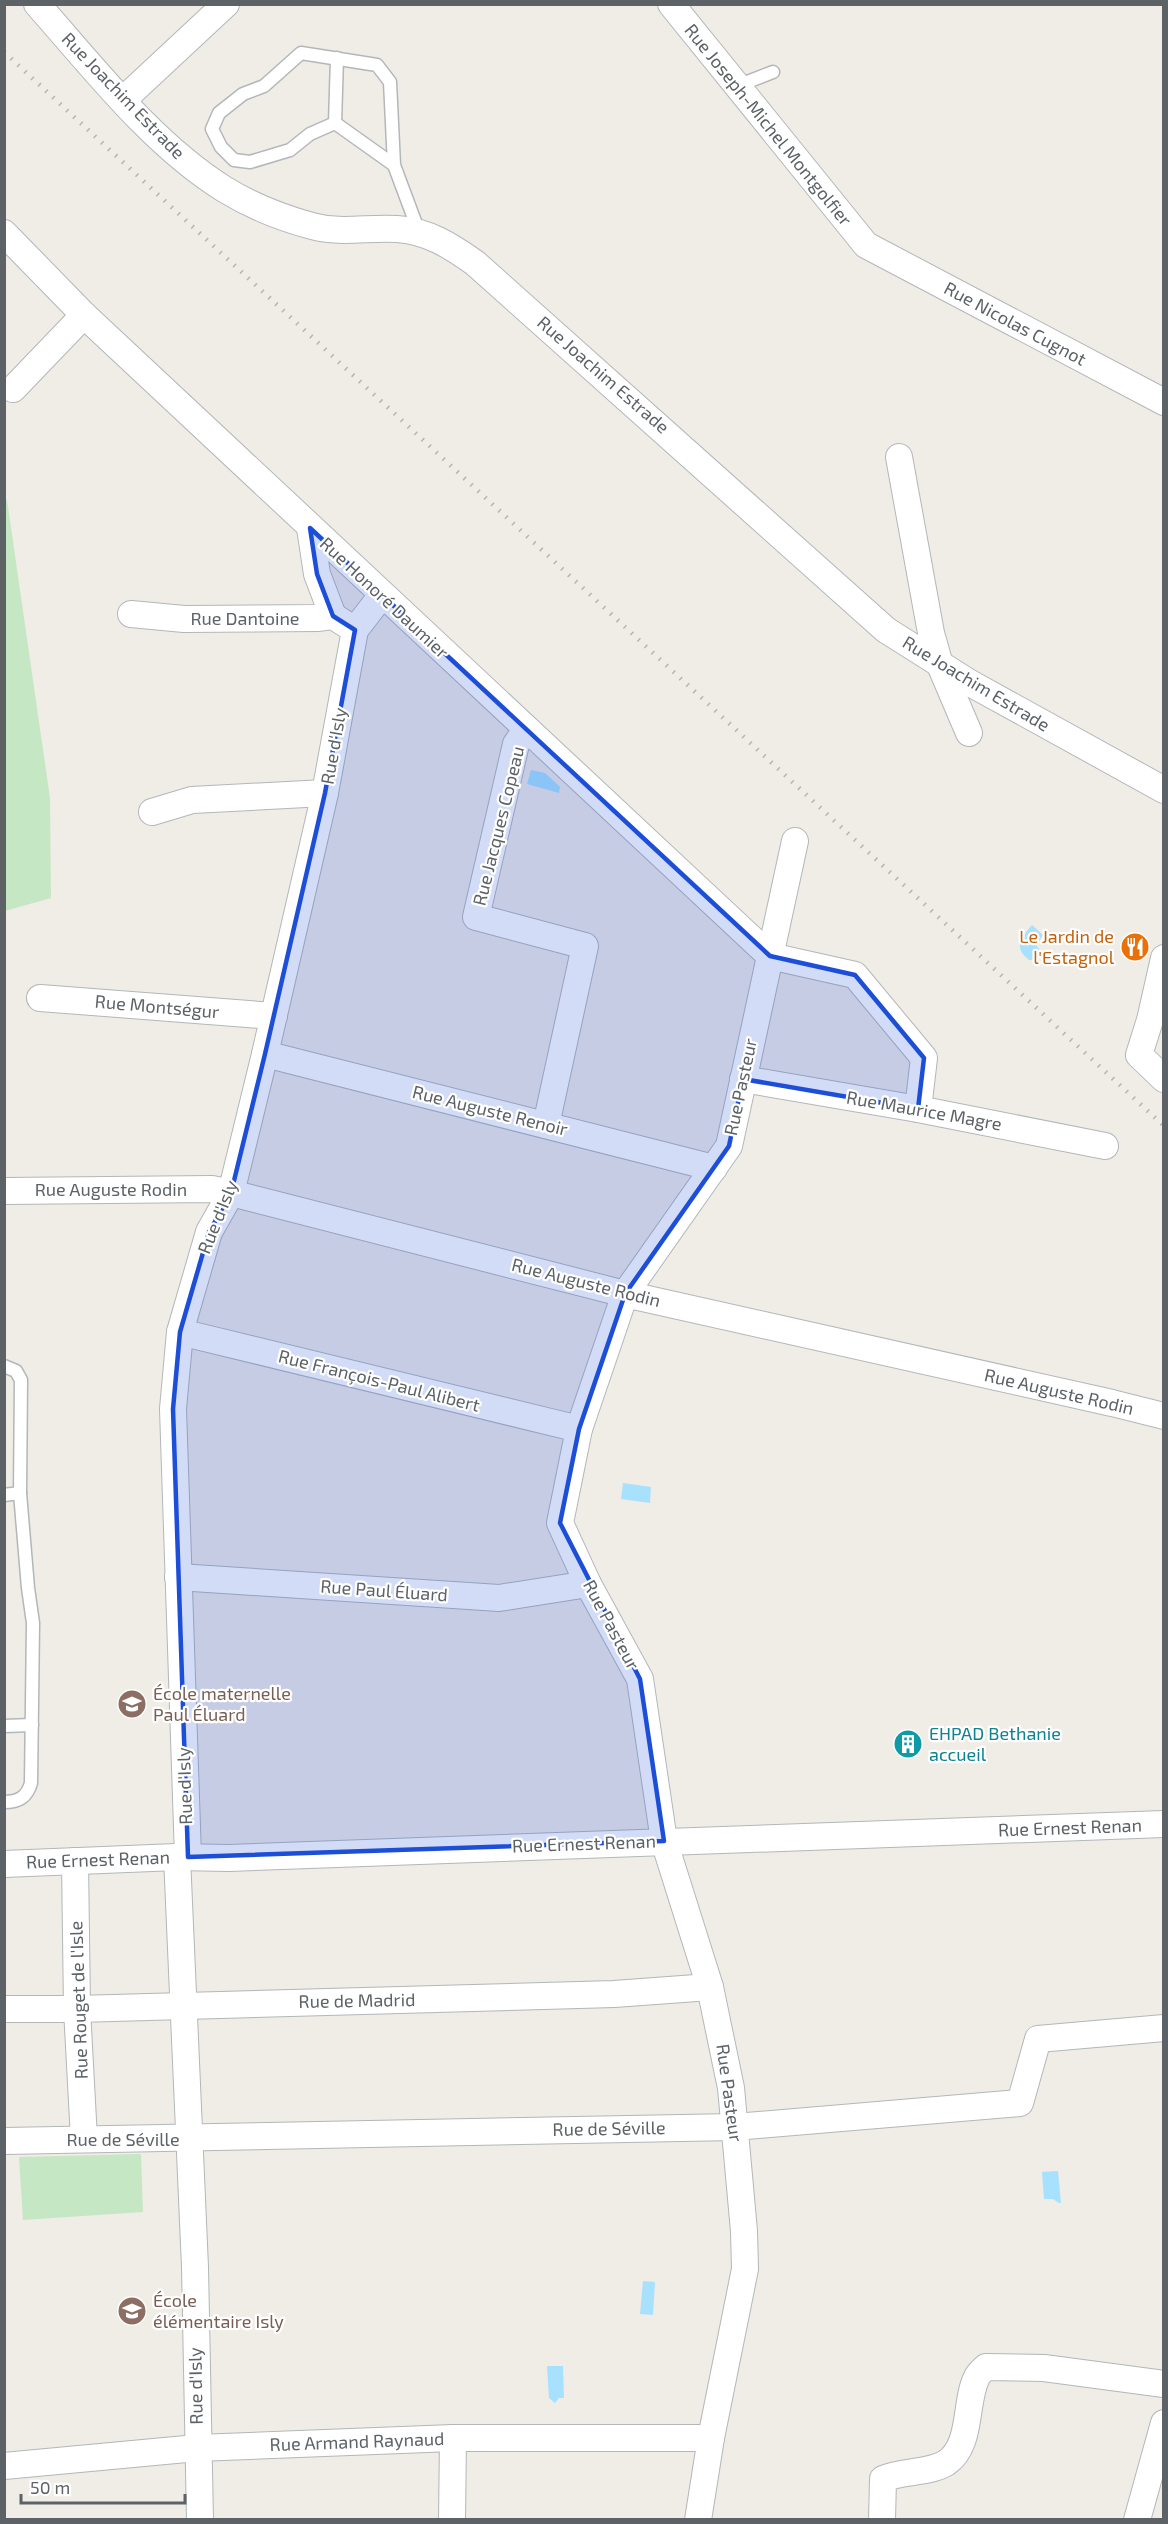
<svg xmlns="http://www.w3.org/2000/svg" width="1168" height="2524" viewBox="0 0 1168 2524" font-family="'Exo 2',sans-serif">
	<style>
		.green { fill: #c6e7c3 }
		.water { fill: #a7e1fe }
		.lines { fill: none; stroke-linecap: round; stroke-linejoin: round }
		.lane-casing { stroke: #b3b7ba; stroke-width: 15 }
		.street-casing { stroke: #b3b7ba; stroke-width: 28 }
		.lane { stroke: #fff; stroke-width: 12 }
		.street { stroke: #fff; stroke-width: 26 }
		.rail { stroke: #b4b5b6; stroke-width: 4.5; stroke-dasharray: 1.5 8; stroke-linecap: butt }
		.marked { fill: #1d4ed8; fill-opacity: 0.2; stroke: #1d4ed8; stroke-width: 4.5; stroke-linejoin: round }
		.labels { text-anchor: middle; stroke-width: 4.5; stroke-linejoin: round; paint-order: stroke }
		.street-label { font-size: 18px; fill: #5d6266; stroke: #fff }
		.food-label { font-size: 18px; fill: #c56008; stroke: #fff; text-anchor: end }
		.education-label { font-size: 18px; fill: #785e54; stroke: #fff; text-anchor: start }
		.culture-label { font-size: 18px; fill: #0d838f; stroke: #fff; text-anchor: start }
	</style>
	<rect width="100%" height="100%" fill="#f0ece6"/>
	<!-- green -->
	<g class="green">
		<path d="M5,499L7,500L50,798L51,898L5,911Z"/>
		<path d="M141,2154L143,2212L23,2220L19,2157Z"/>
	</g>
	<!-- water -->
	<g class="water">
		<path d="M531,770L545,773L560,787L559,793L527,784Z"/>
		<path d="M1032,925L1043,935L1036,945L1042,953L1036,960H1029C1013,948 1021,938 1032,925Z"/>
		<path d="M623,1483L651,1487L650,1503L621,1499Z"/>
		<path d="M1058,2171L1061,2203H1059L1053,2199H1044L1042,2172Z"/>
		<path d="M643,2281L655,2282L653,2315L640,2314Z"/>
		<path d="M547,2366H563L564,2398H559L555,2403L549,2398Z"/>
	</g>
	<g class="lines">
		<!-- lane casing -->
		<g class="lane-casing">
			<g id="lane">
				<path d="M737,86L773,72"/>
				<path d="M335,123L337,58"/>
				<path d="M394,165L335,123L310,134L290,150L250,162L234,160L221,147L212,129L219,113L243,94L264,86L301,53L377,65L390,82L394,165L419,232"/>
				<path d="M4,1366L16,1371L21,1380L20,1493L28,1588L33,1623L31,1783C27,1797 19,1802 4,1802"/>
				<path d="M4,1495L20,1493"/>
				<path d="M4,1726L32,1725"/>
			</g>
		</g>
		<!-- street casing -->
		<g class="street-casing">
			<g id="street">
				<path d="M37,4C93,67 152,144 224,189C250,205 282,218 312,226C341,234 368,227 397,229C428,231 451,246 475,263L886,630L970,683L1164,790"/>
				<path d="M671,4L866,245L1164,402"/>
				<path d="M123,100L226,4"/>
				<path d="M4,233L84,315L770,956L855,975L924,1058L918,1109"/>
				<path d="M13,389L84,315"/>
				<path d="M899,457L931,633L940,665L969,733"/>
				<path d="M310,528L317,574L333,616"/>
				<path d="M131,614L184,619L319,618L333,616L355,630"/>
				<path d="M526,730L516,744L476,917L585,946L546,1125"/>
				<path d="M152,812L192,800L325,793"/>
				<path d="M1164,958L1150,1020L1139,1055L1164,1079"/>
				<path d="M40,998L274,1016"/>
				<path d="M265,1054L714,1168"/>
				<path d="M743,1079L918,1109L1105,1146"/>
				<path d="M4,1191L212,1189L231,1193L625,1294L1112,1403L1164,1416"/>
				<path d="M180,1332L579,1429"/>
				<path d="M178,1577L499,1598L588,1584"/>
				<path d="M177,1857L195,2267L200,2520"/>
				<path d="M188,1857L173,1409L180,1332L209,1232L231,1193L265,1054L325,793L355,630L382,595"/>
				<path d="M75,1861L77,2009L84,2139"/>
				<path d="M4,1864L177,1857L229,1858L1164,1824"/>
				<path d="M4,2009H77L614,1994L710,1987"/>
				<path d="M4,2141L735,2127L1020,2103L1038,2039L1164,2028"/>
				<path d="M4,2466L197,2448L453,2438H711"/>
				<path d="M452,2520L453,2438"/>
				<path d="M698,2520L711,2438L745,2269L744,2231L731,2088L710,1987L664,1841L640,1679L588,1584L560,1523L579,1429L625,1294L729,1146L795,841"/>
				<path d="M882,2520L883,2479C903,2470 927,2474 946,2463C973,2445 964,2402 977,2377C978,2374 983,2370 986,2367L1044,2368L1164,2384"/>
				<path d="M1137,2520L1164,2423"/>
			</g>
		</g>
		<!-- lane -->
		<use href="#lane" class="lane"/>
		<!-- street -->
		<use href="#street" class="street"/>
		<!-- rail -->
		<path class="rail" d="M4,52L1164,1126"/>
	</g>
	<!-- marked area -->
	<path class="marked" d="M310,528L770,956L855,975L924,1058L918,1109L743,1079L729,1146L625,1294L579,1429L560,1523L640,1679L664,1841L188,1857L173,1409L180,1332L209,1232L231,1193L265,1054L325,793L355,630L333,616L317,574Z"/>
	<!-- icons -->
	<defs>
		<g id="restaurant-disc" transform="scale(1.5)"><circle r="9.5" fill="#e8710a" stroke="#fff"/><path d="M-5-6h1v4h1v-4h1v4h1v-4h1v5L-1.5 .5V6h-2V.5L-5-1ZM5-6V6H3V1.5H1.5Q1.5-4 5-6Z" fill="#fff"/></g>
		<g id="school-disc" transform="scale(1.5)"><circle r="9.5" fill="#8d6e63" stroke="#fff"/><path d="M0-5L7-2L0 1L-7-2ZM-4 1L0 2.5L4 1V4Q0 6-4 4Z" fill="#fff"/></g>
		<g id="building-disc" transform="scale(1.5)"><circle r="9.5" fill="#0f9aa8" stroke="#fff"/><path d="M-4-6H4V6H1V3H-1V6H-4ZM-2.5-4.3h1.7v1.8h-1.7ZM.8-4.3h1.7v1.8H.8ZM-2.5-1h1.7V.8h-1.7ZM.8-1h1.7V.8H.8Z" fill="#fff"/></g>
	</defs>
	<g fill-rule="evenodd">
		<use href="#restaurant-disc" x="1135" y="947"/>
		<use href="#school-disc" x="132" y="1704"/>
		<use href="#building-disc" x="908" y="1744"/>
		<use href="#school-disc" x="132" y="2311"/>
	</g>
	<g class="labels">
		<!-- street labels -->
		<g class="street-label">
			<text transform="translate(123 96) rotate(46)" y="6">Rue Joachim Estrade</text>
			<text transform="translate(768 125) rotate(51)" y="6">Rue Joseph-Michel Montgolfier</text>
			<text transform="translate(1015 324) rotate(28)" y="6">Rue Nicolas Cugnot</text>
			<text transform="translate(603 375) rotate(41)" y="6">Rue Joachim Estrade</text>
			<text transform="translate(384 598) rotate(43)" y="6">Rue Honoré Daumier</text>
			<text x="245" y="625">Rue Dantoine</text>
			<text transform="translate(976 684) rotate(31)" y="6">Rue Joachim Estrade</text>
			<text transform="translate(334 746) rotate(-80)" y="6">Rue d'Isly</text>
			<text transform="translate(499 826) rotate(-76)" y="6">Rue Jacques Copeau</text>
			<text transform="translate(157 1007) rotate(5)" y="6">Rue Montségur</text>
			<text transform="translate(741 1087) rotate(-78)" y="6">Rue Pasteur</text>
			<text transform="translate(490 1111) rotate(14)" y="6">Rue Auguste Renoir</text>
			<text transform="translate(924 1111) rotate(10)" y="6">Rue Maurice Magre</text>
			<text x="111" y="1196">Rue Auguste Rodin</text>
			<text transform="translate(218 1217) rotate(-68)" y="6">Rue d'Isly</text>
			<text transform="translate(586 1283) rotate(14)" y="6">Rue Auguste Rodin</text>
			<text transform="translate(379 1381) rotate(14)" y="6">Rue François-Paul Alibert</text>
			<text transform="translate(1059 1392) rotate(13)" y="6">Rue Auguste Rodin</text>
			<text transform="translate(384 1591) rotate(4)" y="6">Rue Paul Éluard</text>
			<text transform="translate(611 1625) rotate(62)" y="6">Rue Pasteur</text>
			<text transform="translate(185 1786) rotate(-92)" y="6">Rue d'Isly</text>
			<text transform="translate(1070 1828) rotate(-2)" y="6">Rue Ernest Renan</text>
			<text transform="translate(584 1844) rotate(-2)" y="6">Rue Ernest Renan</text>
			<text transform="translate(98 1860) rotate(-2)" y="6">Rue Ernest Renan</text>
			<text transform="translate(79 2000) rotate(-92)" y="6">Rue Rouget de l'Isle</text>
			<text transform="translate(357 2001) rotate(-1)" y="6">Rue de Madrid</text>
			<text transform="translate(729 2093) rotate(82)" y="6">Rue Pasteur</text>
			<text transform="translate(609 2129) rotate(-1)" y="6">Rue de Séville</text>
			<text x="123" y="2146">Rue de Séville</text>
			<text transform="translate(196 2386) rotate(-91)" y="6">Rue d'Isly</text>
			<text transform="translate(357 2442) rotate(-2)" y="6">Rue Armand Raynaud</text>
		</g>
		<!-- food labels -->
		<g class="food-label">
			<text x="1114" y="943">Le Jardin de<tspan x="1114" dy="21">l'Estagnol</tspan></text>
		</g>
		<!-- education labels -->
		<g class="education-label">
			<text x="153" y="1700">École maternelle<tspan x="153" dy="21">Paul Éluard</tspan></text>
			<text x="153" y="2307">École<tspan x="153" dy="21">élémentaire Isly</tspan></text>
		</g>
		<!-- culture labels -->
		<g class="culture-label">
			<text x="929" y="1740">EHPAD Bethanie<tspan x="929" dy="21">accueil</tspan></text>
		</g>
	</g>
	<!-- border -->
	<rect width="1168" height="2524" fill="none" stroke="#5d6266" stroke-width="12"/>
	<!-- scale -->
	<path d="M21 2494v9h164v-9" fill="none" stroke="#5d6266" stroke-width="3"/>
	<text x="30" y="2494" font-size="18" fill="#5d6266" stroke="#ffffff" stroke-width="4.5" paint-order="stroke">50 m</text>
</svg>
